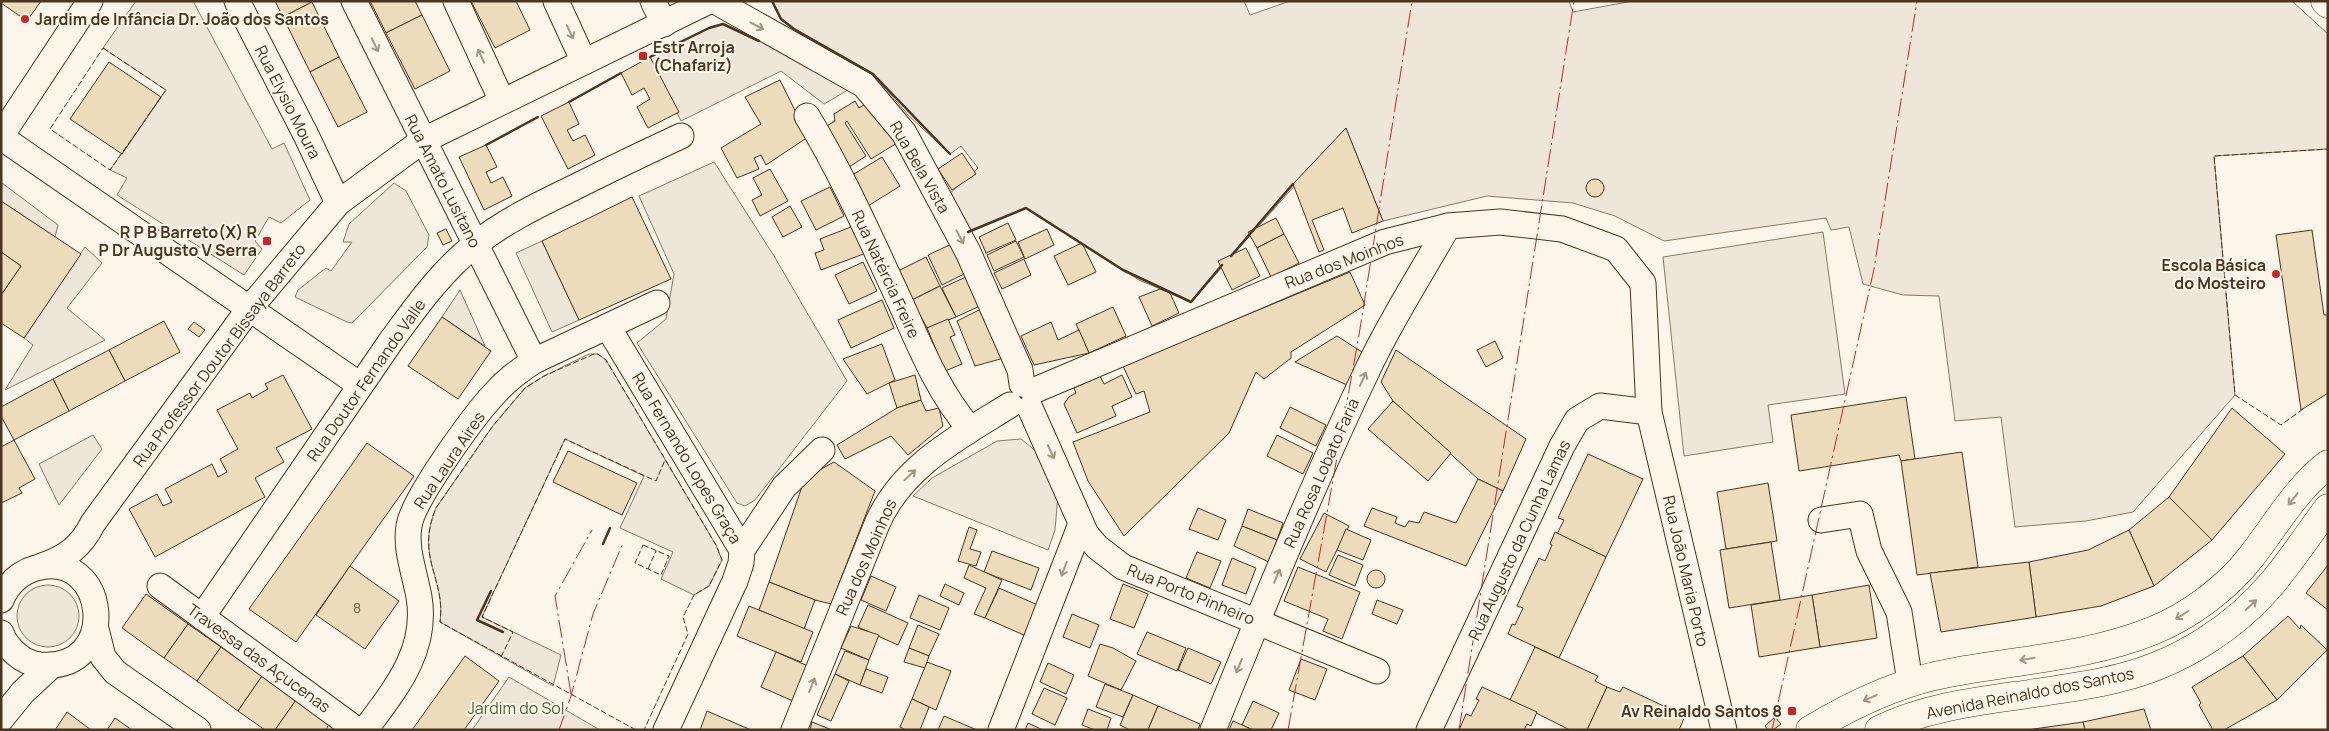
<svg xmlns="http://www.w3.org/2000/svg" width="2329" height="731" viewBox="0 0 2329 731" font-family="Manrope,sans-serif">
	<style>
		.green { fill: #ede6d9; stroke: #887966 }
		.parking { fill: #ede7d9; stroke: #887966 }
		.building { fill: #ecdcbc; stroke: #4a3520 }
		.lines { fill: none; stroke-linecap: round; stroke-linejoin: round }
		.minor-casing { stroke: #4a3520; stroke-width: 27 }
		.major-casing { stroke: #4a3520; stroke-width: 29 }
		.minor { stroke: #fbf6e9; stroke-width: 25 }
		.major { stroke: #fbf6e9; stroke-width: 28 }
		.fence { stroke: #4a3520; stroke-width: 1; stroke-dasharray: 6 2.5; stroke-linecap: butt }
		.wall { stroke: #4a3520; stroke-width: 2.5 }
		.power { stroke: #c62828; stroke-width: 1; stroke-dasharray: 18 4 2.5 4; stroke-linecap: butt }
		.oneway { stroke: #a29684 }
		.poi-dot { fill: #c62828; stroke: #fbf6e9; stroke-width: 2 }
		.labels { text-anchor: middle; stroke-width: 4; stroke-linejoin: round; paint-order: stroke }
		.number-label { font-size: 14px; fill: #725f47 }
		.poi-label { font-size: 16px; font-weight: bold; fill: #4a3520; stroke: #fbf6e9; text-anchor: end }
		.street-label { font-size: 16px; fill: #4a3520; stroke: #fbf6e9 }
		.park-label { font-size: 16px; fill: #436837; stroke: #fbf6e9 }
	</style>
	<rect width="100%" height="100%" fill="#fbf6e9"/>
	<!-- green -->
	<g class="green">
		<path d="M136,1H193L272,149L284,143L310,200L281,223L269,217L255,241L262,249L244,275L117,195L127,178L110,170L166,90L103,48Z"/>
		<path d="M772,1H1244L1250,15L1290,1H1569L1573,12L1633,1H2292L2328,34V149L2214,156L2235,395L2133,512L2086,521L2015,527L2001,417L1955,421L1939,296L1903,295L1863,284L1849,227L1831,230L1826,218L1664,241L1615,216L1573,203L1487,196L1383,221L1346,128L1191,302L1139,280L1026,208L968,232L946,197L978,168L961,146L950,154L908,115L873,74L794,29L781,19Z"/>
		<path d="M723,24L855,86L824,104L781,71L681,121L650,57L709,28Z"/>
		<path d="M714,162L774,256L847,381L755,500L745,506L737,503L637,343L666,319L674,274L639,196Z"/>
		<path d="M2,183L58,225L55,237L1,201Z"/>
		<path d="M394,183L406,191L429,235L427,247L352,323L347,322L295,297L298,290L326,268L331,271L352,242H343L349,224Z"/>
		<path d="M542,241L579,320L552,332L516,253Z"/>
		<path d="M85,247L102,263L67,308L105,340L5,390L33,345L24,338Z"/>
		<path d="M460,290L485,346L442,317Z"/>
		<path d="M589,354H598L606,360L716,545L722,560L709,586L694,595L661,579L673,552L620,528L644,476L565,439L482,617L561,655L553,686L440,622C446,578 415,558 436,508L492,427L525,388L544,376Z"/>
		<path d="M93,435L102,449L59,505L39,464Z"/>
		<path d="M1021,439L1042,456L1058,495L1055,530L1048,550L913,496L932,478L997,441Z"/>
		<circle cx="48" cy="616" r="31"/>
		<path d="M509,677L600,730H472Z"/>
	</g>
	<!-- parking -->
	<path class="parking" d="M1823,232L1845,394L1768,405L1773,442L1684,456L1663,257Z"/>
	<!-- building -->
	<g class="building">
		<path d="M1,1H41L27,21L1,3Z"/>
		<path d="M275,1H312V2L283,17Z"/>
		<path d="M370,1H415L422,15L386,33Z"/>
		<path d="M471,1H516L530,30L495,48Z"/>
		<path d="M312,2L339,57L310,72L283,17Z"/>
		<path d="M422,15L450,71L415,89L386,33Z"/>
		<path d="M339,57L367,112L338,127L310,72Z"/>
		<path d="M650,57L679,112L648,128L637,107L650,99L644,88L632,95L621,73Z"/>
		<path d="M109,62L161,97L122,154L70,119Z"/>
		<path d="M780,80L808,137L766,165L761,155L754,158L759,169L737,178L721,148L761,124L745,97Z"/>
		<path d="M855,101L859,108L870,101L897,143L871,159L847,121L845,123L866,156L849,167L825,127L835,121L834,114Z"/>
		<path d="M569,102L579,124L567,130L573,141L585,135L595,155L568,169L541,116Z"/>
		<path d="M1346,128L1383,221L1352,233L1343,208L1312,220L1324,250L1319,252L1293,184Z"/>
		<path d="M486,145L497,167L486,172L491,183L503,177L512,196L484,210L459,157Z"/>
		<path d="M962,153L976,174L952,190L938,169Z"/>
		<path d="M882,157L900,186L868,206L849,177Z"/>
		<path d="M770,169L788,201L760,216L752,200L762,195L753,178Z"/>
		<circle cx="1595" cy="188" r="9"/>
		<path d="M830,187L844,216L816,230L801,201Z"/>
		<path d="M632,197L671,279L579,320L542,241Z"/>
		<path d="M1,201L81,254L24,338L1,323V295L21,266L1,252Z"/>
		<path d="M790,206L802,227L783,237L772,217Z"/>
		<path d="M1276,218L1284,234L1257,248L1248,232Z"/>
		<path d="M1008,223L1016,240L986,253L979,237Z"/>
		<path d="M856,225L866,253L821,270L815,253L824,250L820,239Z"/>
		<path d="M446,229L452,241L443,245L437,233Z"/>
		<path d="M1047,229L1054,245L1025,259L1018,242Z"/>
		<path d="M2312,230L2324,315H2328V393L2301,410L2276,235Z"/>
		<path d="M1284,234L1299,263L1271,277L1257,248Z"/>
		<path d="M1016,241L1024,257L994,271L987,255Z"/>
		<path d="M956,242L970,271L942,285L928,255Z"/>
		<path d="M1082,243L1096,272L1068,285L1054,256Z"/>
		<path d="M1246,248L1260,276L1232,290L1218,261Z"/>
		<path d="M1,252L21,266L1,295Z"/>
		<path d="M926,257L940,286L912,300L898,271Z"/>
		<path d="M1024,259L1031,275L1002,289L994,273Z"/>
		<path d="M863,262L877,291L849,304L835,275Z"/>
		<path d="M1350,272L1365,305L1291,352V358L1264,379L1256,372L1229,433L1124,536L1088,481L1073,442L1150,412L1144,391L1136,394L1123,366Z"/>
		<path d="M970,275L984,304L956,317L942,288Z"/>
		<path d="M940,286L956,317L927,328L912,300Z"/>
		<path d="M1160,289L1170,293L1179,313L1152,326L1139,297Z"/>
		<path d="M882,300L894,328L851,348L838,320Z"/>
		<path d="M985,307L1004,358L975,366L957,321Z"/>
		<path d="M1113,307L1126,336L1089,353L1076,324Z"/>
		<path d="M442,317L491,351L458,399L408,366Z"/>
		<path d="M948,319L955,335L950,337L962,364L945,371L927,328Z"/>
		<path d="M164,321L180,352L125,381L109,350Z"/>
		<path d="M194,322L205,330L199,337L188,329Z"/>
		<path d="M1051,322L1058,340L1079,330L1089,353L1034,365L1021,336Z"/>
		<path d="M1337,336L1362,352L1347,385L1295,362Z"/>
		<path d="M1495,341L1503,358L1486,367L1477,350Z"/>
		<path d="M882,344L895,380L867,394L843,359Z"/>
		<path d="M109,350L125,381L69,411L53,379Z"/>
		<path d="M1396,350L1526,439L1503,491L1478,479L1393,401L1381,382Z"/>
		<path d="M283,375L312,429L276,448L284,462L255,478L265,497L155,557L129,509L157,494L163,506L172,502L165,489L212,464L218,477L227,472L220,459L238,449L217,410L250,393L252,398L268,389L265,384Z"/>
		<path d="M915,375L921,400L897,408L889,383Z"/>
		<path d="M1122,375L1132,397L1112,406L1116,416L1077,433L1064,404L1069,397L1076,393L1074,388L1100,376L1104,384Z"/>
		<path d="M53,379L69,411L14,440L1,416V407Z"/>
		<path d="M1906,397L1915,459L1901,461L1899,455L1799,471L1791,415Z"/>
		<path d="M921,400L926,411L939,408L943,426L908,455L891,436L845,459L837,445L897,408Z"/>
		<path d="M1393,401L1451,453L1428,481L1368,429Z"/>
		<path d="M1290,407L1326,425L1316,446L1280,428Z"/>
		<path d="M2232,408L2285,454L2212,540L2169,497Z"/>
		<path d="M1277,435L1313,453L1303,474L1267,456Z"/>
		<path d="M14,440L35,479L19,488L22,493L1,503V447Z"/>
		<path d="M367,443L414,476L296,642L249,609Z"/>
		<path d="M568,451L637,483L622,515L553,482Z"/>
		<path d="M1962,452L1978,567L1917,575L1901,461Z"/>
		<path d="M1588,454L1643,479L1606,557L1557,534L1564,520L1558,518Z"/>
		<path d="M834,462L875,491L831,604L815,600L769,582L805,478Z"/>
		<path d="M1478,479L1503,491L1466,566L1364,526L1372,508L1397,517L1395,523L1405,527L1409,521L1419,523L1424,512L1456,523Z"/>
		<path d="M1768,483L1777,541L1726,549L1717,492Z"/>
		<path d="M2169,497L2212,540L2154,586L2129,530Z"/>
		<path d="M1198,508L1226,520L1218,540L1189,529Z"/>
		<path d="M1248,509L1283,523L1277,540L1242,526Z"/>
		<path d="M1324,513L1349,526L1326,572L1300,559Z"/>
		<path d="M1242,526L1277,540L1269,562L1234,546Z"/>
		<path d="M969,527L977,530L970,549L981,552L976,566L958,561Z"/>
		<path d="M1346,529L1371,540L1363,560L1337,550Z"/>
		<path d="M2129,530L2154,586L2101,606L2036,617L2029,562L2088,550Z"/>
		<path d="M1555,532L1606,557L1559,658L1508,634L1512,624L1515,625L1523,608L1517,606L1539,558L1545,561L1552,545L1550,544Z"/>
		<path d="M1771,542L1780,600L1729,608L1720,550Z"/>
		<path d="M992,551L1039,568L1031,590L984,572Z"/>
		<path d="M1197,552L1221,561L1210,588L1186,578Z"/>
		<path d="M1338,555L1363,565L1355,586L1329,575Z"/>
		<path d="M1232,558L1256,568L1246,594L1222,585Z"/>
		<path d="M2029,562L2036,617L1941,632L1930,573Z"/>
		<path d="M969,565L1002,580L985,618L974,614L986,588L964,578Z"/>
		<path d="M2328,565V610L2306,593Z"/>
		<path d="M350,566L399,601L365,649L316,615Z"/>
		<path d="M1298,567L1360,592L1342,639L1323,631L1328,619L1284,601Z"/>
		<circle cx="1376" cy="579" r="9"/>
		<path d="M871,576L896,587L886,611L861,600Z"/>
		<path d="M769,582L815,600L804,629L759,610Z"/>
		<path d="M945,584L964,593L959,605L940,596Z"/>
		<path d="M1123,584L1148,594L1134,628L1110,619Z"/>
		<path d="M1869,585L1877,638L1820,647L1812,595Z"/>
		<path d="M999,588L1040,606L1026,636L985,618Z"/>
		<path d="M146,594L188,624L164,658L122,628Z"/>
		<path d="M919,595L949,608L940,630L910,618Z"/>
		<path d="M1812,595L1820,647L1759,657L1751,605Z"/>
		<path d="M1377,600L1403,610L1397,624L1372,614Z"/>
		<path d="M868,605L908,623L898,645L858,627Z"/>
		<path d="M749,606L813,632L801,662L737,636Z"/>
		<path d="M1072,614L1099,625L1090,648L1063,637Z"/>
		<path d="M2288,616L2300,629L2301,625L2327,650L2277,700L2243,656Z"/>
		<path d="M188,624L221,647L197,681L164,658Z"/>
		<path d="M918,625L939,634L929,656L909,648Z"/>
		<path d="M851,626L879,635L869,660L841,648Z"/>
		<path d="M1147,632L1186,648L1177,671L1137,654Z"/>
		<path d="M1100,644L1113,648L1136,661L1121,690L1088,676Z"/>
		<path d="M221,647L262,676L238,711L197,681Z"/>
		<path d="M1535,647L1598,676L1595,681L1607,687L1587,730H1570L1510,700Z"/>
		<path d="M909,648L929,656L925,668L904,662Z"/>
		<path d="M1188,648L1221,662L1211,684L1178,670Z"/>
		<path d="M845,651L869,660L860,685L835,674Z"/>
		<path d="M776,652L808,666L793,701L761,687Z"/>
		<path d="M465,656L499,681L464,730H412Z"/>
		<path d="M2243,656L2277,700L2224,730H2213L2199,705L2201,703L2192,687Z"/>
		<path d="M1301,659L1327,669L1315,700L1289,690Z"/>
		<path d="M927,662L951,671L936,710L912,699Z"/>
		<path d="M1048,663L1074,675L1066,694L1040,682Z"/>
		<path d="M866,669L888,677L882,693L860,685Z"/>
		<path d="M835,674L849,681L831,721L817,715Z"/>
		<path d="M262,676L296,700L275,730H265L238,711Z"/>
		<path d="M1105,684L1133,695L1123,717L1096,707Z"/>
		<path d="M1482,687L1537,712L1531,726L1527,724L1524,730H1459L1466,714L1471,716L1479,700L1476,699Z"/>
		<path d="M1607,687L1620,692L1623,687L1685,716L1679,730H1587Z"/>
		<path d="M1044,688L1067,698L1055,725L1032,714Z"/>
		<path d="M1133,695L1158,706L1148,730H1130L1120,725Z"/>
		<path d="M912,699L929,707L920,730H906L900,727Z"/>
		<path d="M296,700L329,724L326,730H275Z"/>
		<path d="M1253,701L1279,713L1271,730H1253L1242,725Z"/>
		<path d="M1158,706L1200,724L1198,730H1148Z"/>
		<path d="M1088,709L1111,718L1107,730H1095L1082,725Z"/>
		<path d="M2144,709L2151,730H2085L2083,722Z"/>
		<path d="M707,711L751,730H700Z"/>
		<path d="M67,712L91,730H55Z"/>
		<path d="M944,716L977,730H938Z"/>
		<path d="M1775,717L1781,724L1773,730H1768L1765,726Z"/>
		<path d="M115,718L132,730H107Z"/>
		<path d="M1233,721L1242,725L1253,730H1229Z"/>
		<path d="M812,722L832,730H810Z"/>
		<path d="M2083,722L2085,730H2027Z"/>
		<path d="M1028,723L1043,730H1025Z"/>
	</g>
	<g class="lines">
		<!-- minor casing -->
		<g class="minor-casing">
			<g id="minor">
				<path d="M237,1L306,135L338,203"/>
				<path d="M354,1L534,361"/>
				<path d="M456,1L502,101"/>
				<path d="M556,1L584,62"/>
				<path d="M653,1L664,24"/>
				<path d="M715,1L864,85L904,133L968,252L1020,370L1022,384"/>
				<path d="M807,116C844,177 872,242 902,306C921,349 939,393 970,429"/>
				<path d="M1,136L90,1"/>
				<path d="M1,137L360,385"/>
				<path d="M608,327L742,550L741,563L735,581L666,730"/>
				<path d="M1033,391L1385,242L1448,226L1500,222L1562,229L1616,249L1643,283L1649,412L1724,730"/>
				<path d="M1030,408L1086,534L1097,547L1123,567L1377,671"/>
				<path d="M1821,520L1860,514L1869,551L1899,612L1910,682"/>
				<path d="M742,550L784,487L822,450"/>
				<path d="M42,566C67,557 81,547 93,523L249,309L338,203L422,141L709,1"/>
				<path d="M160,586L357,730"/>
				<path d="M1,600C8,583 19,573 36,568C108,548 122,672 40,665C23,663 7,649 1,633"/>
				<path d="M202,617L391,341C416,307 442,270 476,244C502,223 534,207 565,192C603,173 642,154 681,136"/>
				<path d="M96,629L103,657L115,672L198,730"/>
				<path d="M1,719L23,692L51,666"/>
				<path d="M365,730C395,689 428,651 419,597C415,574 405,549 409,526C413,499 475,414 496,392C507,380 520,370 534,361L657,303"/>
				<path d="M794,730L877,524C902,466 959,437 1010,405"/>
				<path d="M1001,730L1081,524"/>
				<path d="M1213,730C1262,609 1311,488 1367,371C1390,321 1421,274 1448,226"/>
				<path d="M1429,730L1562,446L1577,420L1600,406L1649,412"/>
			</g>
		</g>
		<!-- major casing -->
		<g class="major-casing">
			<g id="major">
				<path d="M2325,1L2328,4"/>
				<path d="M1810,730C1853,704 1899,682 1949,673C2016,660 2088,657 2152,631C2188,617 2227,588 2251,557C2276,525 2295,490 2328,464"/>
				<path d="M1879,730C1925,707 1979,701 2029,694C2059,689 2090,686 2119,678C2178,664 2235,628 2274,581C2293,558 2310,532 2328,508"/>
			</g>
		</g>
		<!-- minor -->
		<use href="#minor" class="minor"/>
		<!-- major -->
		<use href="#major" class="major"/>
		<!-- fence -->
		<g class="fence">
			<path d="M103,48L166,90L110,170L50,129Z"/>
			<path d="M2303,409L2281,425L2235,395L2214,156L2328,149"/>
			<path d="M643,545L669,556L661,575L635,563Z"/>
			<path d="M648,569L656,551"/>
			<path d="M501,657L513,632L482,617L565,439L656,481L665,460"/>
			<path d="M636,730L440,622C446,578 415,558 436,508L492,427L525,388L544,376L594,354H598L606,360L716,545L722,560L709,586L694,595L683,617L688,634L644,730"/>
		</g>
		<!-- wall -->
		<g class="wall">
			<path d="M772,1L781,19L794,29L873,74L950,154"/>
			<path d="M650,57L709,28L723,24L759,41"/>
			<path d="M569,102L621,73"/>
			<path d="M486,145L538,117"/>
			<path d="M968,232L1026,208L1123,270L1191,302L1222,265"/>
			<path d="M1231,256L1293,184"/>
			<path d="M603,544L610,528"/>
			<path d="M491,591L477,620L503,632"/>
		</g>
		<!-- power -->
		<g class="power">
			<path d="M571,694L555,596L592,530"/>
			<path d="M559,730L571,696L593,614L623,543"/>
			<path d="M1288,730L1359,335L1412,1"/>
			<path d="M1459,730L1574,1"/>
			<path d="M1772,730L1874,269L1917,1"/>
		</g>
	</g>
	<!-- one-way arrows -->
	<defs><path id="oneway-shaft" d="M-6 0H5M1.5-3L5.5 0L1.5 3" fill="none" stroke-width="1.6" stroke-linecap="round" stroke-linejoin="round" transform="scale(1.25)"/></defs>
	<g class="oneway">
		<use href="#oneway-shaft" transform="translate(757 26) rotate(28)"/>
		<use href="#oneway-shaft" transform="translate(570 32) rotate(65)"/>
		<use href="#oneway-shaft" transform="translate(375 45) rotate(64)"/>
		<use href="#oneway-shaft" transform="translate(481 56) rotate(-115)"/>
		<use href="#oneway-shaft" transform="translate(960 237) rotate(62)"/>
		<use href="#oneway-shaft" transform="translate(1363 379) rotate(-66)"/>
		<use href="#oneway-shaft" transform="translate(1051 452) rotate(65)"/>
		<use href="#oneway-shaft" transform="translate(910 475) rotate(-43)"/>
		<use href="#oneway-shaft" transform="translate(2293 499) rotate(128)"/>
		<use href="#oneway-shaft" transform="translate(1064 569) rotate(111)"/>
		<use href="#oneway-shaft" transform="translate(1277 576) rotate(-67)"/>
		<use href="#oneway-shaft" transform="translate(2251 605) rotate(-43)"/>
		<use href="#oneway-shaft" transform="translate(2182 615) rotate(148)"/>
		<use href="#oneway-shaft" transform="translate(2027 659) rotate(171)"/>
		<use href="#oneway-shaft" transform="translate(1239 666) rotate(112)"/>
		<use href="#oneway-shaft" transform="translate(812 685) rotate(-68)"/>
		<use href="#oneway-shaft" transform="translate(1870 698) rotate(156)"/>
	</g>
	<!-- markers -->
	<g class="poi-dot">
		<circle cx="25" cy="19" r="5"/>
		<rect x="638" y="51" width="10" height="10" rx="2.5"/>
		<rect x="262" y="236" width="10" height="10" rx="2.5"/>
		<circle cx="2276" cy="274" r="5"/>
		<rect x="1787" y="706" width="10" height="10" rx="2.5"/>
	</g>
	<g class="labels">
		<!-- number labels -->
		<g class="number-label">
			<text x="357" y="613">8</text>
		</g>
		<!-- poi labels -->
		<g class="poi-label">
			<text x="35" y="25" text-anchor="start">Jardim de Infância Dr. João dos Santos</text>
			<text x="653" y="53" text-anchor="start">Estr Arroja<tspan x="653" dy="18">(Chafariz)</tspan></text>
			<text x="257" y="238">R P B Barreto(X) R<tspan x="257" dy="18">P Dr Augusto V Serra</tspan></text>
			<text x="2266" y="271">Escola Básica<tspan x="2266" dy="18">do Mosteiro</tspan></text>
			<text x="1782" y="717">Av Reinaldo Santos 8</text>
		</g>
		<!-- street labels -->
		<g class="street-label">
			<text transform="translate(288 102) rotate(63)" y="6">Rua Elysio Moura</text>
			<text transform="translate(920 167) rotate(60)" y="6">Rua Bela Vista</text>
			<text transform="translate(443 181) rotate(63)" y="6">Rua Amato Lusitano</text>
			<text transform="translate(1344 261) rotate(-21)" y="6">Rua dos Moinhos</text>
			<text transform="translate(886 274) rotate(65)" y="6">Rua Natércia Freire</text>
			<text transform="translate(219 355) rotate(-53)" y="6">Rua Professor Doutor Bissaya Barreto</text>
			<text transform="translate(366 380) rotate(-55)" y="6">Rua Doutor Fernando Valle</text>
			<text transform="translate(687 458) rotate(59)" y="6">Rua Fernando Lopes Graça</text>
			<text transform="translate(449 460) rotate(-56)" y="6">Rua Laura Aires</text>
			<text transform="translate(1321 473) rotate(-66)" y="6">Rua Rosa Lobato Faria</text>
			<text transform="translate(1519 540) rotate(-65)" y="6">Rua Augusto da Cunha Lamas</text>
			<text transform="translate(866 557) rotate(-66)" y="6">Rua dos Moinhos</text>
			<text transform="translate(1686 571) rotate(77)" y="6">Rua João Maria Porto</text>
			<text transform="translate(1191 594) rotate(22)" y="6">Rua Porto Pinheiro</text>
			<text transform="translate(259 658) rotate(36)" y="6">Travessa das Açucenas</text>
			<text transform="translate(2030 693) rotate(-11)" y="6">Avenida Reinaldo dos Santos</text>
		</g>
		<!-- park labels -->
		<g class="park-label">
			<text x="516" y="714">Jardim do Sol</text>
		</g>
	</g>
	<!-- border -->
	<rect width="2329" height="731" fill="none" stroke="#4a3520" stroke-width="5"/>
</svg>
